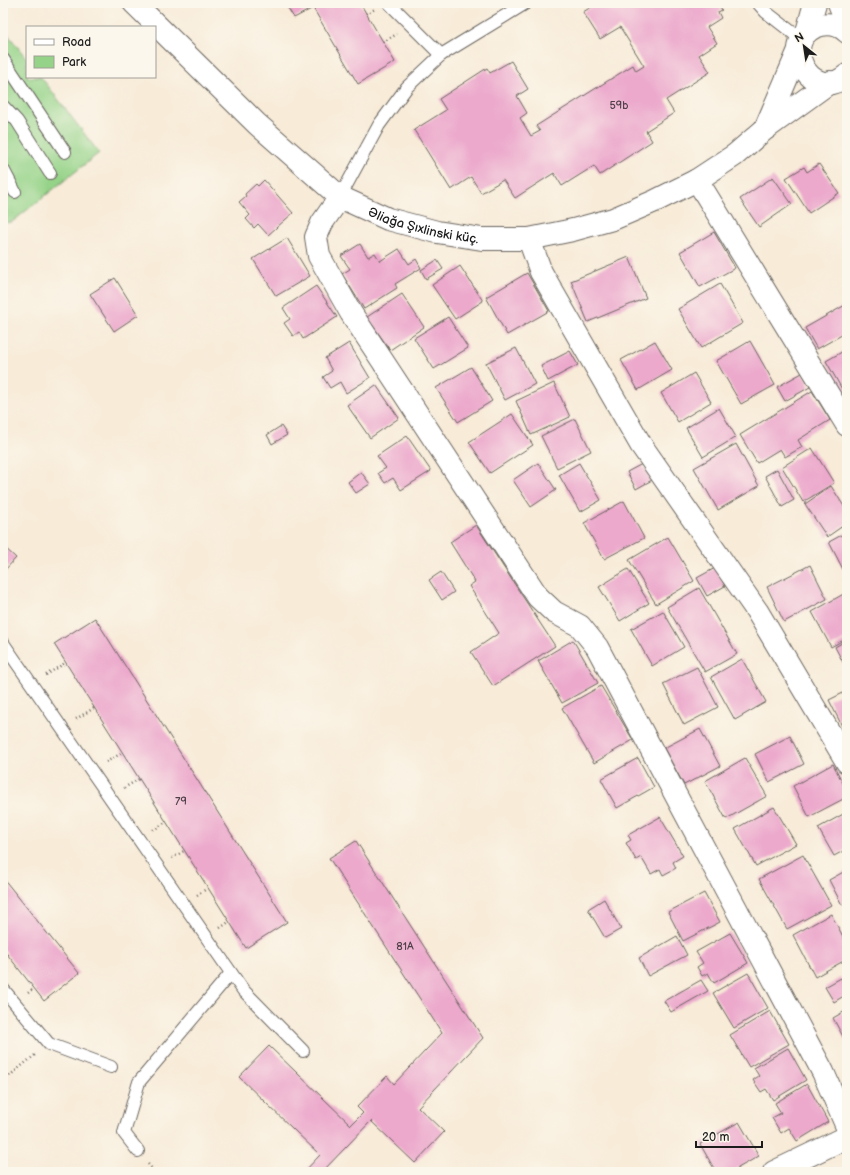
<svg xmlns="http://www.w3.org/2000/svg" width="850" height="1175" viewBox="0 0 850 1175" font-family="'Balsamiq Sans',sans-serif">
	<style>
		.green { fill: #95d388; stroke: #587852 }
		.building { fill: #eca9cc }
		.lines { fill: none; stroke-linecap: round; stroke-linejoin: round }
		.lane-casing { stroke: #69645e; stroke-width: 14 }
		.street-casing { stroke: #69645e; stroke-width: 24 }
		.secondary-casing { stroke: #69645e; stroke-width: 24 }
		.path { stroke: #69645e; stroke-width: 2.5; stroke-dasharray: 1 3; stroke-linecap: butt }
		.lane { stroke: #fff; stroke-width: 12 }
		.street { stroke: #fff; stroke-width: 22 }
		.secondary { stroke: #fff; stroke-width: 22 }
		.labels { text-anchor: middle; stroke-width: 3; stroke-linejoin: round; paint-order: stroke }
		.number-label { font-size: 11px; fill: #503f48 }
		.street-label { font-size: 13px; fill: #1c1c1c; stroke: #fbf7ec }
	</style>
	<rect width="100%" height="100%" fill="#fbf7ec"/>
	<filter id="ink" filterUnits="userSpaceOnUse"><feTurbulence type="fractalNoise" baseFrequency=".025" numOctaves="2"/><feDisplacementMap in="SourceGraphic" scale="8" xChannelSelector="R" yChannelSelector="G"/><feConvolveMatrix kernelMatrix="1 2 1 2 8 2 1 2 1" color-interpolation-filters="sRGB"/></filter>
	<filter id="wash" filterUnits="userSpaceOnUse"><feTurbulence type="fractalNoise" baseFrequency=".012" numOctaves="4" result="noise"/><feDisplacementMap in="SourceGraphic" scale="16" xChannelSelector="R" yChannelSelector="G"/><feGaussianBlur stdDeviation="0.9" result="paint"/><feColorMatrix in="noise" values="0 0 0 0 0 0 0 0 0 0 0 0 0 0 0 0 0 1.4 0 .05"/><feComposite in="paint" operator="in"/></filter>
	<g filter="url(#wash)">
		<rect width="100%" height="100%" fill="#f8ebd8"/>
		<!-- green -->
		<path class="green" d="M3,28L27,59V77H41L99,153L12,222L3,223Z"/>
		<g id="blocks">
			<!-- building -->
			<g class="building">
				<path d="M285,3H360L395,62L358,84L313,8L294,18Z"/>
				<path d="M598,3H718L722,10L718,12L721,18L707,27L717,43L699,55L710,72L666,100L674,113L646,131L652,141L600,175L594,166L562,186L554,173L515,198L503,180L481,193L471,177L451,190L414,130L446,110L439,99L487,68L490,73L511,61L528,89L517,96L527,113L520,118L531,136L540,131L536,126L633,65L636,71L644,66L620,27L600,39L583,12Z"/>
				<path d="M819,164L839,193L809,213L786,178L804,167L807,172Z"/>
				<path d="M773,177L792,204L759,227L740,199Z"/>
				<path d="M264,180L293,213L268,235L258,224L254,228L246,219L250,215L239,202L246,196L245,194L256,184L258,186Z"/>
				<path d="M714,232L735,268L700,287L680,252Z"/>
				<path d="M287,238L310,276L276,296L253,259Z"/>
				<path d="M360,244L368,257L375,253L380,261L399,249L409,264L416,259L421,268L395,284L397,288L364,309L342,274L350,269L341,256Z"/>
				<path d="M629,257L646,298L588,322L571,281Z"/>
				<path d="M437,260L443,269L426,279L421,270Z"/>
				<path d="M460,266L483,301L455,319L432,285Z"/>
				<path d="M527,273L549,311L507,335L486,297Z"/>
				<path d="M115,278L138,315L114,331L90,294Z"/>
				<path d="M720,284L743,323L701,348L678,309Z"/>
				<path d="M316,286L337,317L303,339L299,332L293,336L284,323L290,319L283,308Z"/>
				<path d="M402,294L424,327L390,350L367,317Z"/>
				<path d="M847,304V332L817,349L805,328Z"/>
				<path d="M448,317L468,348L434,369L414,338Z"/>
				<path d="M655,341L672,370L638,390L621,360Z"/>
				<path d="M750,341L775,385L741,404L716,361Z"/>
				<path d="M349,343L370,378L346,393L340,382L330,388L323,377L332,371L325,358Z"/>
				<path d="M516,348L535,384L505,400L486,363Z"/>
				<path d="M847,349V398L826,361Z"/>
				<path d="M570,351L578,365L548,381L541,366Z"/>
				<path d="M471,367L492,401L458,422L436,388Z"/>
				<path d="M694,373L711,402L678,422L661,393Z"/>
				<path d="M802,373L810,387L785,401L777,387Z"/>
				<path d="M554,383L570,417L531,435L516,401Z"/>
				<path d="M376,385L399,418L370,438L347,405Z"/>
				<path d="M812,391L830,420L798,440L802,447L785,457L780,449L757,463L740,435Z"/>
				<path d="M719,408L736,437L703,457L686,428Z"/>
				<path d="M512,414L533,445L490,473L469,442Z"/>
				<path d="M575,419L591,451L557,468L541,436Z"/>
				<path d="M281,426L287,435L272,444L267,435Z"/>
				<path d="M407,436L431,471L401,490L393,478L385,483L378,473L386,468L377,456Z"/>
				<path d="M736,444L759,486L718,510L694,468Z"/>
				<path d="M812,448L834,483L803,502L782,467Z"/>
				<path d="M538,463L556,490L531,507L513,480Z"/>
				<path d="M579,463L601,500L580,512L559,475Z"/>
				<path d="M642,464L652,480L636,489L627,472Z"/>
				<path d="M777,469L794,500L782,507L765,476Z"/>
				<path d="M361,472L370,484L356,493L348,482Z"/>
				<path d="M831,486L847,511V523L827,537L805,504Z"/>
				<path d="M624,501L644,538L604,559L584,523Z"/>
				<path d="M476,525L555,646L493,686L471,652L499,633L469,586L475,582L450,542Z"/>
				<path d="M847,532V577L829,542Z"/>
				<path d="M668,537L694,581L656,604L629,560Z"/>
				<path d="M3,546L16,558L3,572Z"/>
				<path d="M810,565L827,599L784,622L767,587Z"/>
				<path d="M715,568L725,586L707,596L697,578Z"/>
				<path d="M628,569L649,603L620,621L599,587Z"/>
				<path d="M441,572L454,592L442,600L429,580Z"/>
				<path d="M699,588L737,654L705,672L667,607Z"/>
				<path d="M847,592V638L831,647L812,612Z"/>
				<path d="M663,611L684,647L652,666L631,629Z"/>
				<path d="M95,618L287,922L246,948L54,644Z"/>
				<path d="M573,640L598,683L562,703L538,661Z"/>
				<path d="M847,640V670L835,647Z"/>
				<path d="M742,659L766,702L735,720L711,677Z"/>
				<path d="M697,667L718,707L684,725L663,684Z"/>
				<path d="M601,686L633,740L594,763L562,708Z"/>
				<path d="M847,691V736L829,700Z"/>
				<path d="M700,729L720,766L684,785L664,748Z"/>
				<path d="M790,736L804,764L769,782L755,754Z"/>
				<path d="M638,758L654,787L617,808L601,779Z"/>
				<path d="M745,758L767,796L726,819L705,781Z"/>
				<path d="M833,764L847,791V797L809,817L793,786Z"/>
				<path d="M774,807L796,844L756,866L735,829Z"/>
				<path d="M847,812V849L834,856L818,828Z"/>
				<path d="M660,817L683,856L673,862L676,868L663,875L660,869L651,874L641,857L636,860L626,843L631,840L628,835Z"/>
				<path d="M356,841L483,1038L418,1107L444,1132L415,1163L371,1121L322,1172H304L320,1155L239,1077L269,1046L351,1125L363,1113L357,1107L387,1076L394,1084L442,1033L329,858Z"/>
				<path d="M803,855L831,905L787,929L759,879Z"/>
				<path d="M847,870V902L842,905L829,880Z"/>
				<path d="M3,878L79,973L44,1001L3,949Z"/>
				<path d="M704,893L720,922L683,941L668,912Z"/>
				<path d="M604,899L621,929L605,938L588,909Z"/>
				<path d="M831,914L847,944V959L815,977L793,935Z"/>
				<path d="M730,933L748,963L714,983L708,973L702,976L697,967L703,963L696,952Z"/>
				<path d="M677,936L687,955L648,976L639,958Z"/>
				<path d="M748,973L768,1008L734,1028L713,993Z"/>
				<path d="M841,978L847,989V994L834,1002L825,987Z"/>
				<path d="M701,980L708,991L671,1012L664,1001Z"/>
				<path d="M847,1010V1044L833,1018Z"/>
				<path d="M770,1011L789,1044L749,1067L730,1035Z"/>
				<path d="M788,1048L806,1080L773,1100L766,1089L761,1092L753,1080L759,1076L754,1068Z"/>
				<path d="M807,1084L828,1122L797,1141L789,1128L781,1133L772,1118L781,1113L775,1103Z"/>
				<path d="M739,1122L759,1156L731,1172H716L700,1144Z"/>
			</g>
		</g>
	</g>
	<g filter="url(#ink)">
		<use href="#blocks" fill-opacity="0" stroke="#69645e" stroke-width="1"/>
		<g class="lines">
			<!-- lane casing -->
			<g class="lane-casing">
				<g id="lane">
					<path d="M389,3L441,55"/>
					<path d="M758,3L766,12L802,40"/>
					<path d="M3,59L65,152"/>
					<path d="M3,106L17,121L50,173"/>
					<path d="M3,169L15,192"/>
					<path d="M340,197L379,125L407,87L441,55L526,3"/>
					<path d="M3,643L243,990L303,1051"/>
					<path d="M3,989L49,1044L111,1067"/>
					<path d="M138,1151L124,1133L139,1082L231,973"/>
				</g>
			</g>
			<!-- street casing -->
			<g class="street-casing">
				<g id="street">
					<path d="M697,180L847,425"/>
					<path d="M340,197L322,223L316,237L319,256L351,313L538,597L554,612L580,626L597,647L823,1072L847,1127"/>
					<path d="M529,239L541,272L641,445L757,611L847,762"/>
					<path d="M774,1172L847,1137"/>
				</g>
			</g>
			<!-- secondary casing -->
			<g class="secondary-casing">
				<g id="secondary">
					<path id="s1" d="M134,3L257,124L340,197L388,219L437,232L482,239H529L573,230L613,219L655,201L697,180L735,155L765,129L830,82"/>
					<path d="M839,3L847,24"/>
					<path d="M807,32L815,3"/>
					<path d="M847,32C840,25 830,23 821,25C775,36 810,107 847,75"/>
					<path d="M765,129L799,50"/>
				</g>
			</g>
			<!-- path -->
			<g class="path">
				<path d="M366,14L375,9"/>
				<path d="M383,42L397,34"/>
				<path d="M46,675L65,663"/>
				<path d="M76,719L94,708"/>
				<path d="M106,762L122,753"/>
				<path d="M124,788L139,779"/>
				<path d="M153,830L166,822"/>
				<path d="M172,858L184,851"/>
				<path d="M197,895L208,888"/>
				<path d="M220,928L229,922"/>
				<path d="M3,957L7,954"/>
				<path d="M28,993L34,988"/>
				<path d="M3,1081L35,1055"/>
				<path d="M148,1164L155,1172"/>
			</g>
			<!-- lane -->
			<use href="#lane" class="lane"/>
			<!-- street -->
			<use href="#street" class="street"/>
			<!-- secondary -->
			<use href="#secondary" class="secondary"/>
		</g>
	</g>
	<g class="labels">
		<!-- number labels -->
		<g class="number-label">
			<text x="619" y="109">59b</text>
			<text x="181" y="805">79</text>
			<text x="405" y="950">81A</text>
		</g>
		<!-- street labels -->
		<g class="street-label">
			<text dy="5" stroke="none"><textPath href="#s1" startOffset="372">Əliağa Şıxlinski küç.</textPath></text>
		</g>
	</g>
	<!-- margin -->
	<rect width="850" height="1175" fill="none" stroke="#fbf7ec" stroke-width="16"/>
	<!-- legend -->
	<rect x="26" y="26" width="130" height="52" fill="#fbf7ec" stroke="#a29f99"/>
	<rect x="34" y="39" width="20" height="6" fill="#ffffff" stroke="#a29f99"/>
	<text x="62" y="46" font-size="12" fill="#1c1c1c">Road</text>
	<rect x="34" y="56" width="20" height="12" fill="#95d388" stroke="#a29f99"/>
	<text x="62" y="66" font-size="12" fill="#1c1c1c">Park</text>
	<!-- north arrow -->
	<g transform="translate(804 46) rotate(330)" stroke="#fbf7ec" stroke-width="3" paint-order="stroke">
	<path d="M0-3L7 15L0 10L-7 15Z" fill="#1c1c1c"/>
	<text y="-6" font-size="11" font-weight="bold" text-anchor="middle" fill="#1c1c1c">N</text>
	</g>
	<!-- scale -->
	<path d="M696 1141v6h66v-6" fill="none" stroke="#1c1c1c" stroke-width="2"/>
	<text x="702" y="1141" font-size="12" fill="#1c1c1c" stroke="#fbf7ec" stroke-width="3" paint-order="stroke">20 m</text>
</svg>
